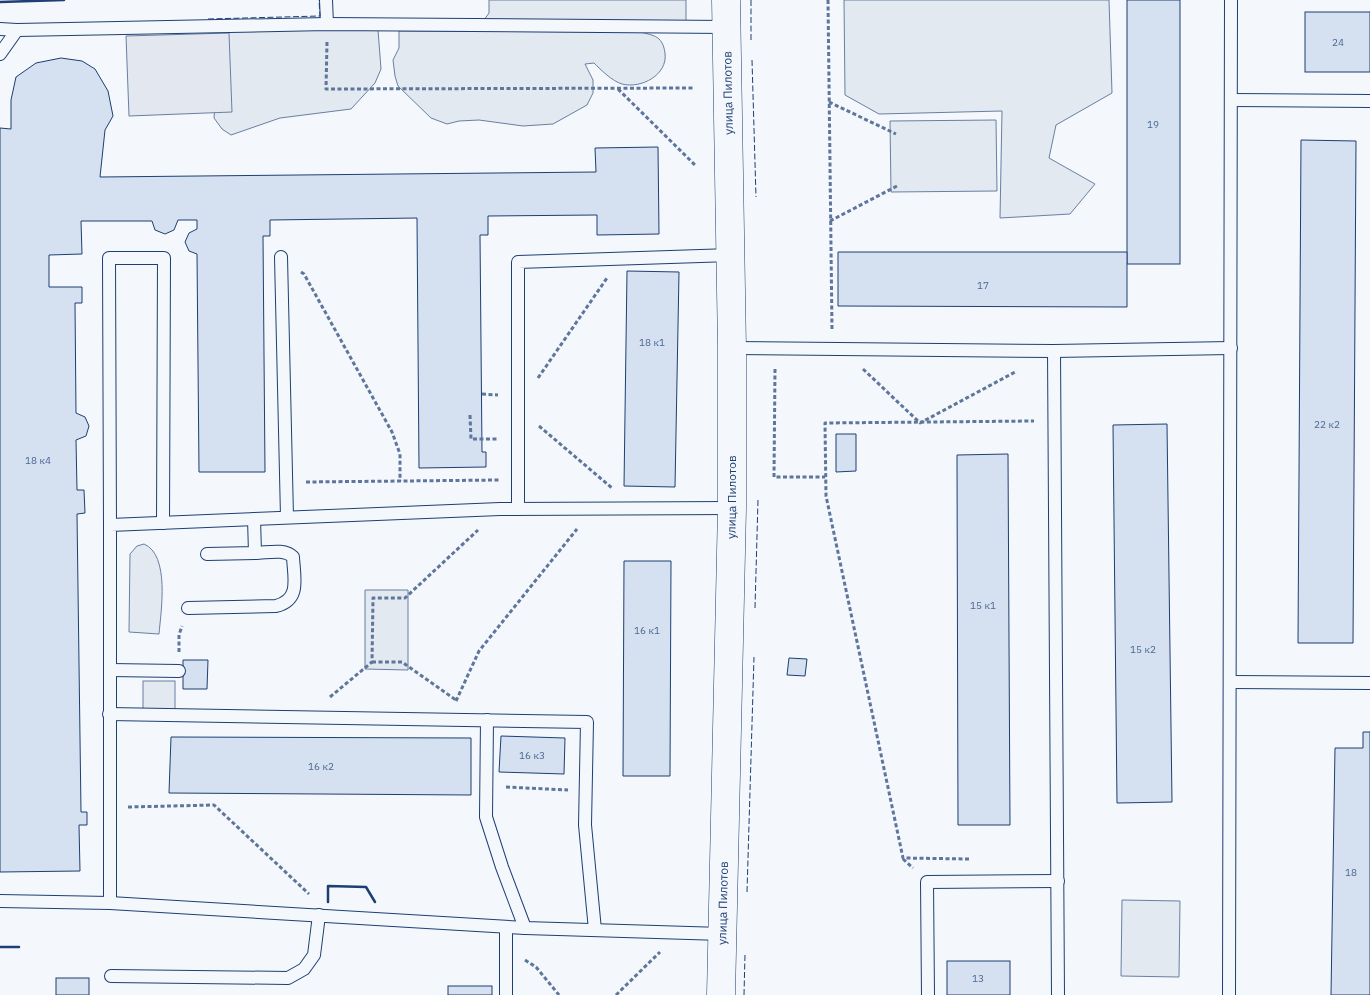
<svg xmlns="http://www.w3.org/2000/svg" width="1370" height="995" viewBox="0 0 1370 995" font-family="'IBM Plex Sans',sans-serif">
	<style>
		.green { fill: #e3e9f0; stroke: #687fa3 }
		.parking { fill: #e3e8f0; stroke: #687fa3 }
		.building { fill: #d5e0f0; stroke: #1d3f73 }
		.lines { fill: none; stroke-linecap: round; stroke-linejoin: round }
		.lane-casing { stroke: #1d3f73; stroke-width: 14 }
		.secondary-casing { stroke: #1d3f73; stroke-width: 29 }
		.path { stroke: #5e769c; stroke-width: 3; stroke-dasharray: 4 2.5; stroke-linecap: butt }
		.lane { stroke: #f4f7fb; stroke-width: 12 }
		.secondary { stroke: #f4f7fb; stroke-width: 28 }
		.fence { stroke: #1d3f73; stroke-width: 1; stroke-dasharray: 6 2.5; stroke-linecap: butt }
		.wall { stroke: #1d3f73; stroke-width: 2.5 }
		.labels { text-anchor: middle; stroke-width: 4; stroke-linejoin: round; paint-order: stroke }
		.number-label { font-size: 10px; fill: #4b6792 }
		.street-label { font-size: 12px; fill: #1d3f73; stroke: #f4f7fb }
	</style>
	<rect width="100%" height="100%" fill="#f4f7fb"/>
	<!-- green -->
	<g class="green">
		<path d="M489,0H686V24L484,20L489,13Z"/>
		<path d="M844,0H1109L1112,93L1056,125L1049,158L1095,184L1070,214L1000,218L1002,111L879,114L845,95Z"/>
		<path d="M230,30H378L381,69L375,83L351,109L280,118L231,135L222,129L214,118L220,37Z"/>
		<path d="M399,31L641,32C647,34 655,35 659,39C663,43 664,47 665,53C668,75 641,89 622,84C612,81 601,70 594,63L585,64L593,80V93L587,105L553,124L523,126L479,120L459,121L447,124L431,118L398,86L395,76L393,60L399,48Z"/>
		<path d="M996,120L997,191L891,192L890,121Z"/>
		<path d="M144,544C170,555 161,611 159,634L129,632L130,554L137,546Z"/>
		<path d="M365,590H408V670L365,669Z"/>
		<rect x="143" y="681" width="32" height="31"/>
		<path d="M1122,900L1180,901L1179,977L1121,976Z"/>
	</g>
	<!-- parking -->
	<path class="parking" d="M229,33L232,112L129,116L126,36Z"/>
	<!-- building -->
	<g class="building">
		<rect x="1127" y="0" width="53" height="264"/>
		<rect x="1305" y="12" width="65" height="60"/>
		<path d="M61,58L82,61L95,69L108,91L113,116L105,130L100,177L596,172L595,148L658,147L659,234L597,235V215L488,216V235H480L482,452H486V467L419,468L417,218L270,220V236H263L265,472H199L197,254L189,251L185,242L189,233L197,229V220H178L174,230L165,234L155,230L152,221H81L82,254L49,255V287H82V303H75L76,413L85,417L89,426L86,436L76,440L77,490H84L85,513L77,514L81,812H87V825H79L80,871L0,872V128L11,129V100L16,77L36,63Z"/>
		<path d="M1301,140L1356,141L1353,643H1298Z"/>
		<path d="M838,252H1127V307L838,306Z"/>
		<path d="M627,271L679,272L675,487L624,486Z"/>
		<path d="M1167,424L1172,802L1117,803L1113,425Z"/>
		<path d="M836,434H856V471L836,472Z"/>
		<path d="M1008,454L1010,825H958L957,455Z"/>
		<path d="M624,561H671L670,776H623Z"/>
		<path d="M789,658L807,659L805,676L787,675Z"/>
		<path d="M183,660H208L207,689H183Z"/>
		<path d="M1363,732H1370V995H1331L1335,748H1363Z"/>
		<path d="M501,736L565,738L564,774L499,772Z"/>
		<path d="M171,737L471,738V795L169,793Z"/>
		<rect x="947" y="961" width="63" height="34"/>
		<rect x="56" y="978" width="33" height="17"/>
		<rect x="448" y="986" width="44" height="9"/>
	</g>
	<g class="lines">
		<!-- lane casing -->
		<g class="lane-casing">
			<g id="lane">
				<path d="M326,0L327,24"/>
				<path d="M0,29L17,30"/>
				<path d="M0,54L17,30L327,24L727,27"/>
				<path d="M1231,100L1370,101"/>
				<path d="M281,257L287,517"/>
				<path d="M732,348L1054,351L1231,348"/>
				<path d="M1054,351L1058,995"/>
				<path d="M518,509V262L731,255"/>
				<path d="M110,525L109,258H164L163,523"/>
				<path d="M207,554L255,553L254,519"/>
				<path d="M188,608L276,606C301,600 294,578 293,557C284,548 267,553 255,553"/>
				<path d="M110,670L179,671"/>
				<path d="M1230,682L1370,683"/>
				<path d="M109,714L587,722L585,825L595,930"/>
				<path d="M487,720L486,817L502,867L525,928"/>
				<path d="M0,901L110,903L525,928L722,934"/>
				<path d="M110,903V525L500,509L732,508"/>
				<path d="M506,927V995"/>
				<path d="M111,976L288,978L304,969L314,955L319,915"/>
				<path d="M928,995L927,882L1058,881"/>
				<path d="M1229,995L1231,0"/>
			</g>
		</g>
		<!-- secondary casing -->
		<g class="secondary-casing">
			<g id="secondary">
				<path id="s1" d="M721,995L732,508V348L726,0"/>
			</g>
		</g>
		<!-- path -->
		<g class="path">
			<path d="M828,0L832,329"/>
			<path d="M327,42L326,89L695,88"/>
			<path d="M618,89L696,166"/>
			<path d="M829,102L896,134"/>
			<path d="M830,221L897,186"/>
			<path d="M301,272L304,274L392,432L400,454V481"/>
			<path d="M775,369L774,477H825"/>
			<path d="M863,369L920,423L1017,371"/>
			<path d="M538,378L607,278"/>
			<path d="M482,394L498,395"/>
			<path d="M470,415L471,439H499"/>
			<path d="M539,426L612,488"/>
			<path d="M306,482L500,480"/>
			<path d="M179,652V635L182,626"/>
			<path d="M372,662H402L456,700"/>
			<path d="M330,697L372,662L373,598H405L478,530"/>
			<path d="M456,701L479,651L577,529"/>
			<path d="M506,787L568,790"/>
			<path d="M128,807L214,805L309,894"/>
			<path d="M903,859L913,868"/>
			<path d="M969,859L903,858L826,496L825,423L1034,421"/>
			<path d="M525,960L536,967L559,995"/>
			<path d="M616,995L660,952"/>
		</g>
		<!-- lane -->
		<use href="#lane" class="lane"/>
		<!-- secondary -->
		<use href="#secondary" class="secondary"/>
		<!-- fence -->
		<g class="fence">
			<path d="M751,0V42"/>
			<path d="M208,19L320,16L319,0"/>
			<path d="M752,60L756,197"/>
			<path d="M755,608L758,500"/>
			<path d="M747,892L754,657"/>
			<path d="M744,995L745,954"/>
		</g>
		<!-- wall -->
		<g class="wall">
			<path d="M0,2L64,0"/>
			<path d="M328,902V886L366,887L375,902"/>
			<path d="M0,947H19"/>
		</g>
	</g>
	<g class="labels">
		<!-- number labels -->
		<g class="number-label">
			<text x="1338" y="46">24</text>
			<text x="1153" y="128">19</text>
			<text x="983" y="289">17</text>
			<text x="652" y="346">18 к1</text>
			<text x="1327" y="428">22 к2</text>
			<text x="38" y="464">18 к4</text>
			<text x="983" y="609">15 к1</text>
			<text x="647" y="634">16 к1</text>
			<text x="1143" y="653">15 к2</text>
			<text x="532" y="759">16 к3</text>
			<text x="321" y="770">16 к2</text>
			<text x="1351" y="876">18</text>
			<text x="978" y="982">13</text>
		</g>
		<!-- street labels -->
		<g class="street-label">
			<text transform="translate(728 93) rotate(-91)" y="4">улица Пилотов</text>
			<text dy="4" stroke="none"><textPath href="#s1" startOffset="498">улица Пилотов</textPath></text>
			<text dy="4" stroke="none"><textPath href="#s1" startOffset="92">улица Пилотов</textPath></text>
		</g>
	</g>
</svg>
